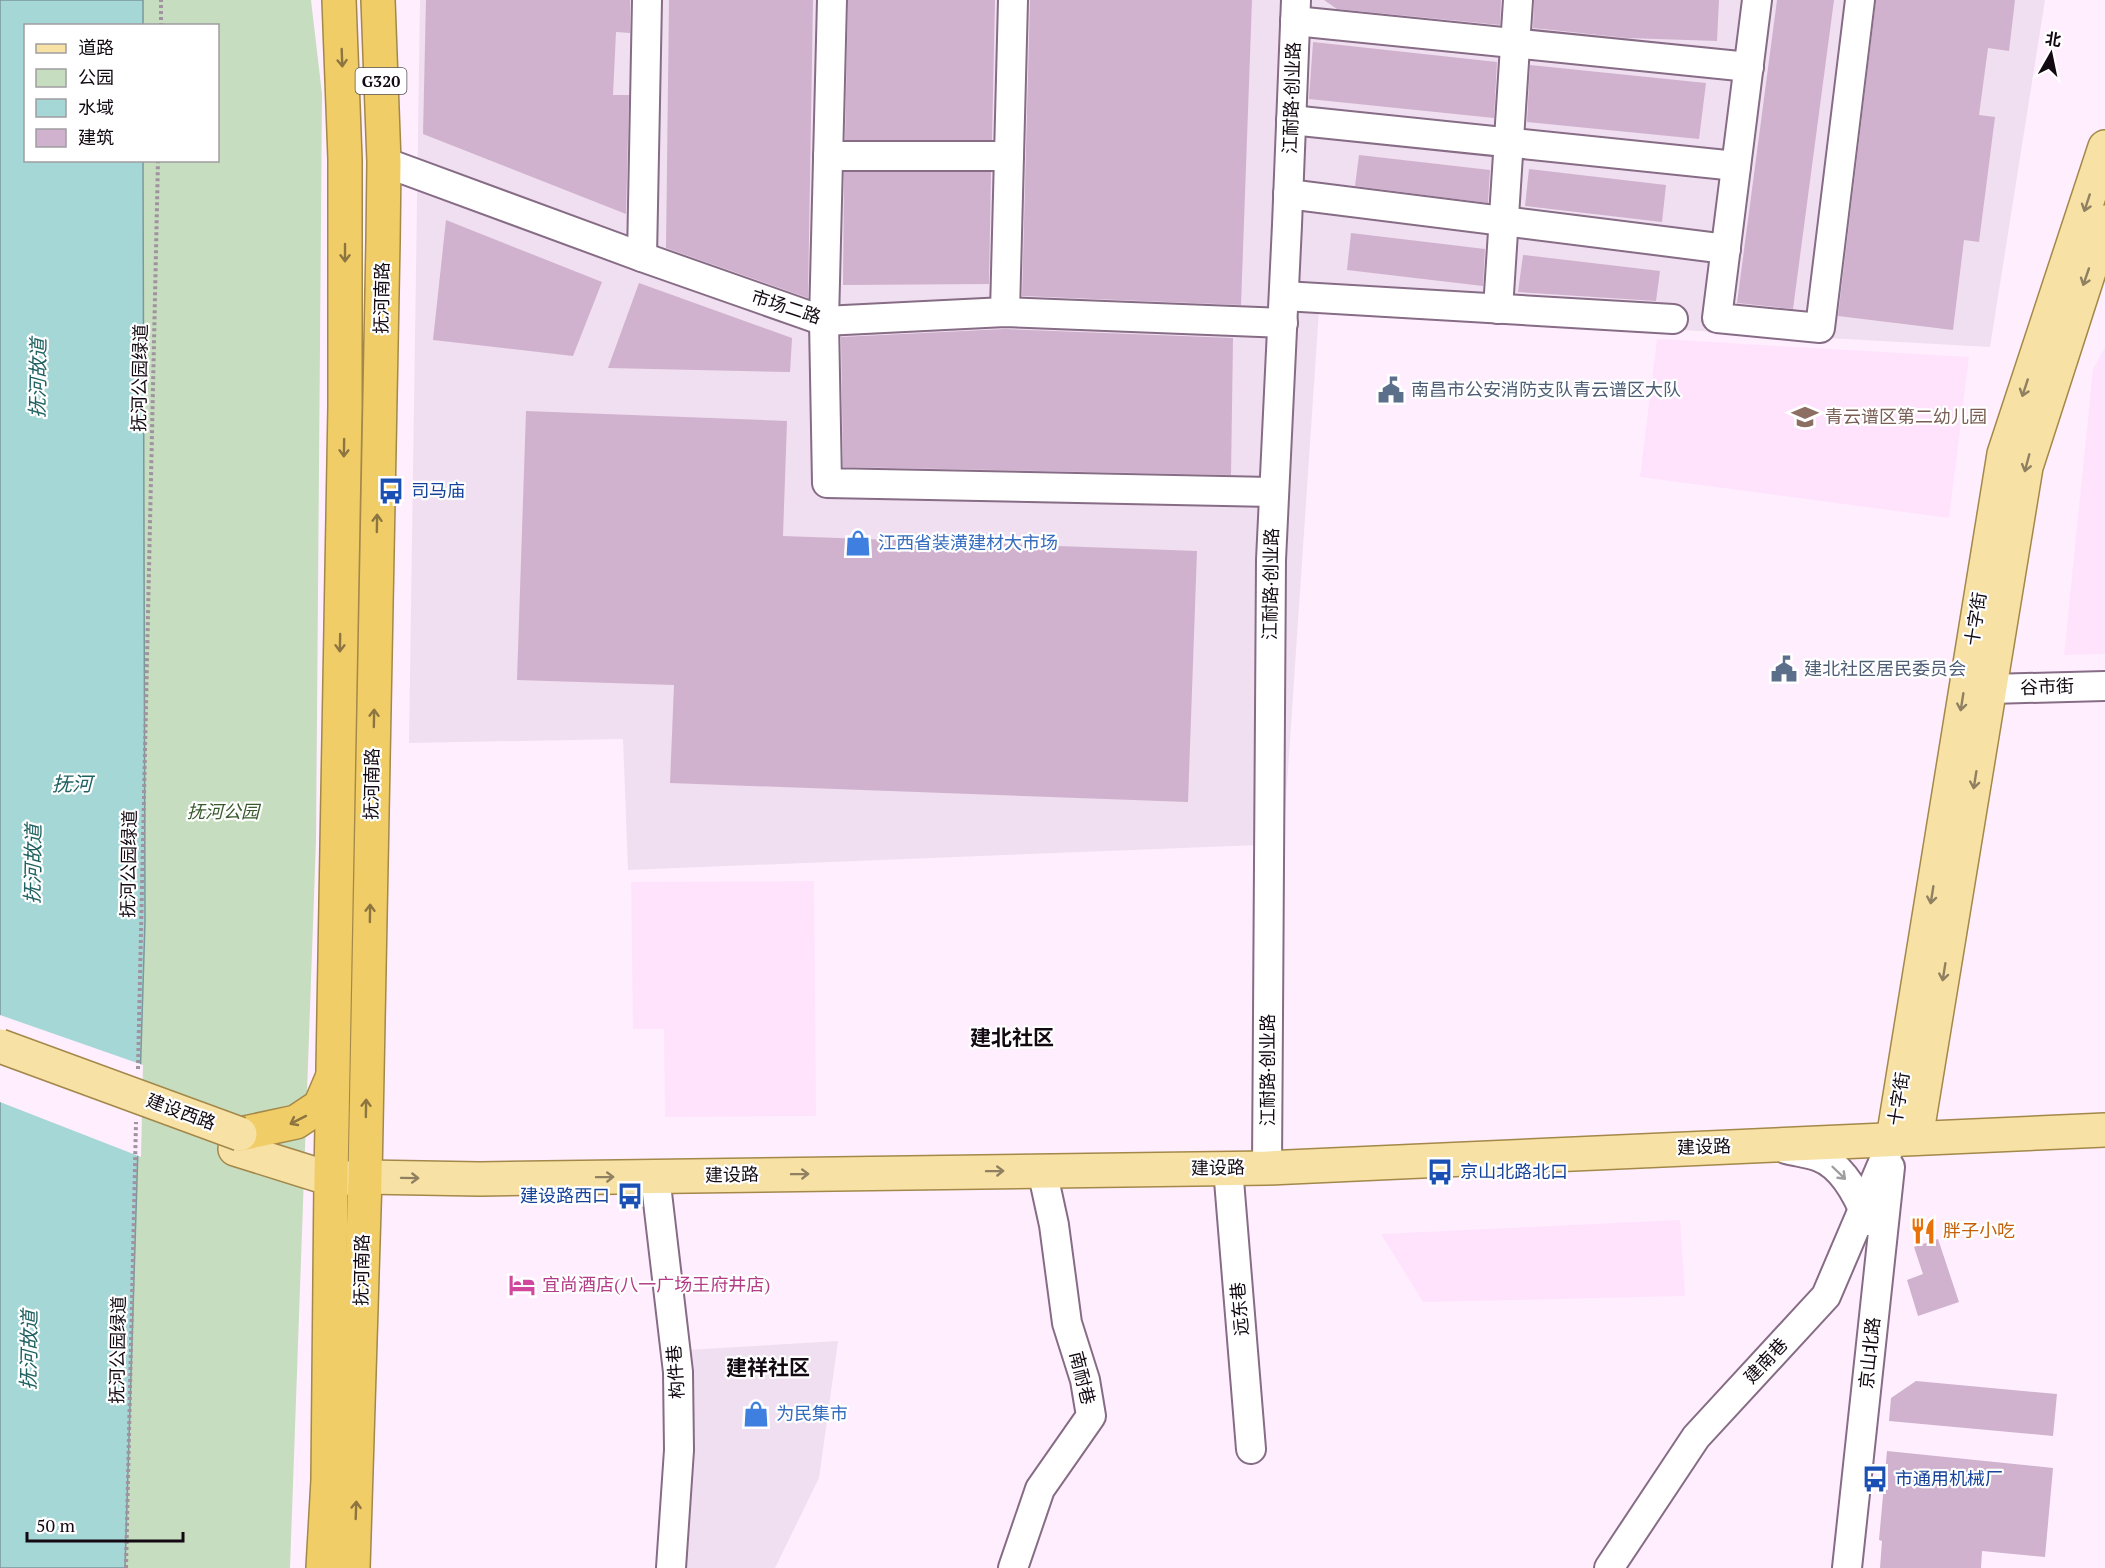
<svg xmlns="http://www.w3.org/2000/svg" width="2105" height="1568" viewBox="0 0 2105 1568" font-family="'PT Serif','Noto Sans SC',serif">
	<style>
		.commercial { fill: #f0dff0 }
		.built { fill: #ffe3fd }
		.green { fill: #c6ddbf }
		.water { fill: #a6d7d7; stroke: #7a999c; stroke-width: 1.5 }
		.pier { fill: #ffeefe }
		.building { fill: #d0b2ce }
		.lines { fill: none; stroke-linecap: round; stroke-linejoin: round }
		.minor-casing { stroke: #866c85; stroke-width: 32 }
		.major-casing { stroke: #a3884a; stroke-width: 36 }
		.highway-casing { stroke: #a3884a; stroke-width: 36 }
		.path { stroke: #a0929f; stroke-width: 4; stroke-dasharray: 3 3; stroke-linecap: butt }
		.minor { stroke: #fff; stroke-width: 28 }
		.major { stroke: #f7e1a4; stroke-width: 33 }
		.highway { stroke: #f1cd68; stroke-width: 33 }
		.major-bridge-casing { stroke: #a3884a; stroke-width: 36; stroke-linecap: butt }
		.major-bridge { stroke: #f7e1a4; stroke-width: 33 }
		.oneway { stroke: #8d7541 }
		.oneway2 { stroke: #908062 }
		.oneway3 { stroke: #a09da0 }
		.labels { text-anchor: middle; stroke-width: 4.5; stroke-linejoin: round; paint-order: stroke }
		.shield { fill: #fff; stroke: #595359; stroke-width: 1.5 }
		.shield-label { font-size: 16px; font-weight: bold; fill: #120912 }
		.street-label { font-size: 18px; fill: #120912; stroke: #fff }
		.service-label { font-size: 18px; fill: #4e5e75; stroke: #fff; text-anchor: start }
		.education-label { font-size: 18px; fill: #785e54; stroke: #fff; text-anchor: start }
		.transit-label { font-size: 18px; fill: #164399; stroke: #fff; text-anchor: start }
		.shop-label { font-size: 18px; fill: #366cbe; stroke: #fff; text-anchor: start }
		.park-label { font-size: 18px; font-style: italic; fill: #37592c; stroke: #fff }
		.food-label { font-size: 18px; fill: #c56008; stroke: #fff; text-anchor: start }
		.hotel-label { font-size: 18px; fill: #b23c85; stroke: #fff; text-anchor: start }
		.water-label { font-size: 20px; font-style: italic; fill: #206262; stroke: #fff }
		.quarter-label { font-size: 21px; font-weight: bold; fill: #120912; stroke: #fff }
	</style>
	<rect width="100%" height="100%" fill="#ffeefe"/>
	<!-- commercial -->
	<g class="commercial">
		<path d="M420,0H2045L1990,347L1319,310L1283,844L628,870L623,739L409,743Z"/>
		<path d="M838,1341L819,1478L775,1568H679L686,1350Z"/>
	</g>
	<!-- built -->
	<g class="built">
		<path d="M1657,339L1969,357L1949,518L1640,477Z"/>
		<path d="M2105,348V654L2064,655L2093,369Z"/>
		<path d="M814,881L816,1116L665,1117L664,1029H633L631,882Z"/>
		<path d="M1680,1220L1685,1296L1423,1302L1381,1234Z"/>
	</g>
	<!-- green -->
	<path class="green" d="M142,0H311L322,94L316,840L290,1568H119L140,161L218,160V26L142,25Z"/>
	<!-- water -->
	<path class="water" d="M0,0H143V25L26,26V160L143,161L145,921L125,1568H0Z"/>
	<!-- pier -->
	<path class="pier" d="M0,1015L143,1065L141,1157L0,1102Z"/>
	<!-- building -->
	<g class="building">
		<path d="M426,0H630V33L616,32L613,95H629L626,214L423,134Z"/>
		<path d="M669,0H813L808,298L666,248Z"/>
		<path d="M848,0H995L992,140H845Z"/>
		<path d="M1030,0H1252L1241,305L1022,296Z"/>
		<path d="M1324,0H1501L1500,25L1337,9Z"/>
		<path d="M1534,0H1719L1717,41L1627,38L1533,28Z"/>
		<path d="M1777,0H1834L1793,309L1737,303Z"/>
		<path d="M1876,0H2015L2009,51L1988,48L1979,115L1995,117L1979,242L1964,240L1953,330L1838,316Z"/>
		<path d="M1313,42L1497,62L1494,118L1309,99Z"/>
		<path d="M1530,65L1706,83L1699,139L1527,122Z"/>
		<path d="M1359,155L1490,170L1488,203L1355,186Z"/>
		<path d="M1529,169L1666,185L1662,222L1525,206Z"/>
		<path d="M844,172H991L989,284L843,285Z"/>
		<path d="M446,220L602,282L573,356L433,340Z"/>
		<path d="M1351,233L1485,249L1483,286L1347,270Z"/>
		<path d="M1523,255L1660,271L1656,301L1518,292Z"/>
		<path d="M639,283L792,338L790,372L608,368Z"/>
		<path d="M1005,329L1233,338L1231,475L843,467L841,337Z"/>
		<path d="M526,411L787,421L783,536L1197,551L1188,802L670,783L674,685L517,680Z"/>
		<path d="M1938,1239L1959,1302L1918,1316L1907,1280L1923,1274L1914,1247Z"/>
		<path d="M1916,1381L2057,1394L2053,1436L1889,1421L1891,1398Z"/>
		<path d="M1887,1451L2053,1468L2045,1557L1982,1551L1981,1568H1880L1882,1541L1879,1540Z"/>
	</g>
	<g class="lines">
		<!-- minor casing -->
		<g class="minor-casing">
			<g id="minor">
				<path d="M832,0L824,321L827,483L1274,492"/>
				<path d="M1757,0L1717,318L1820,328L1860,0"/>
				<path d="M1295,21L1749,67"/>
				<path d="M1291,120L1736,166"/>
				<path d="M828,156H1009"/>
				<path d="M384,162L642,257L824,321L1005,312L1283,323"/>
				<path d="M1288,194L1726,249"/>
				<path d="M642,257L647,0"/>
				<path d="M1284,296L1673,319"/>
				<path d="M1498,309L1518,0"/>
				<path d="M1005,312L1013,0"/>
				<path d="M1990,689L2105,686"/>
				<path d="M1786,1149C1797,1152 1809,1153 1819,1157C1843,1166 1859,1198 1868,1221"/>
				<path d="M1228,1168L1251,1449"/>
				<path d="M1267,1168L1271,560L1287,225L1296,0"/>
				<path d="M655,1176L678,1372L679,1450L671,1568"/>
				<path d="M1013,1568L1040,1489L1091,1416L1085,1380L1067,1323L1054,1225L1042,1170"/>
				<path d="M1609,1568L1696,1437L1826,1296L1893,1139"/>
				<path d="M1847,1568L1890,1167"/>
			</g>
		</g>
		<!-- major casing -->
		<g class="major-casing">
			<g id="major">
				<path d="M1916,1138L2026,467L2105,222"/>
				<path d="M1893,1139L2004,454L2105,147"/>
				<path d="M235,1149L331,1179L365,1177L480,1179L1267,1168L2105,1130"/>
			</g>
		</g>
		<!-- highway casing -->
		<g class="highway-casing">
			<g id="highway">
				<path d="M240,1134L296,1122L320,1106L332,1078"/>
				<path d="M323,1568L328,1480L331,1179L345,406V159L339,0"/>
				<path d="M353,1568L365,1177L383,241L384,162L378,0"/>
			</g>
		</g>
		<!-- path -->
		<g class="path">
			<path d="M161,26V0"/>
			<path d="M138,1069L158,160"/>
			<path d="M126,1568L136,1122"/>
		</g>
		<!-- minor -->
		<use href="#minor" class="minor"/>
		<!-- major -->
		<use href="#major" class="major"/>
		<!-- highway -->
		<use href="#highway" class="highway"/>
		<!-- major-bridge casing -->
		<g class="major-bridge-casing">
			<path id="major-bridge" d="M0,1046L240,1134"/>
		</g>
		<!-- major-bridge -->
		<use href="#major-bridge" class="major-bridge"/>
	</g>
	<!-- one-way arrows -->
	<defs><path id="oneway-shaft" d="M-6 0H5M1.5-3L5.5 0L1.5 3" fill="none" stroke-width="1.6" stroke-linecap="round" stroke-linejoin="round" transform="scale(1.5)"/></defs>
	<g class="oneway">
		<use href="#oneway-shaft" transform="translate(342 58) rotate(88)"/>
		<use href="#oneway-shaft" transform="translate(345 253) rotate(90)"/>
		<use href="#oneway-shaft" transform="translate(344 448) rotate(91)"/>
		<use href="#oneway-shaft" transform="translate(377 523) rotate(-89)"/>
		<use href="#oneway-shaft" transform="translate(340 643) rotate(91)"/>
		<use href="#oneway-shaft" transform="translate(374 718) rotate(-89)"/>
		<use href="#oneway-shaft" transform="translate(370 913) rotate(-89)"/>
		<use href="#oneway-shaft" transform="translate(366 1108) rotate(-89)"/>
		<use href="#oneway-shaft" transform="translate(298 1120) rotate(153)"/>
		<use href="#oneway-shaft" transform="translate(356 1510) rotate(-88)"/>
	</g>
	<g class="oneway2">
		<use href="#oneway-shaft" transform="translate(2087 203) rotate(108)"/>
		<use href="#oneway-shaft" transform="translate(2086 277) rotate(109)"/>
		<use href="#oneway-shaft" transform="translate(2025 388) rotate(108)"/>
		<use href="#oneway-shaft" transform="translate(2027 463) rotate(105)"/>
		<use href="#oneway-shaft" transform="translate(1962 702) rotate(99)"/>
		<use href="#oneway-shaft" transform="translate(1975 780) rotate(99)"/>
		<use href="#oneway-shaft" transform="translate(1932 895) rotate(99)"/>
		<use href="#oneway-shaft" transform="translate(1944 972) rotate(99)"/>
		<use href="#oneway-shaft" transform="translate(995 1171) rotate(-1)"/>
		<use href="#oneway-shaft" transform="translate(800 1174) rotate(-1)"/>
		<use href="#oneway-shaft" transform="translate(605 1177) rotate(-1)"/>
		<use href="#oneway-shaft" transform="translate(410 1178) rotate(1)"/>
	</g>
	<use class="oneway3" href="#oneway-shaft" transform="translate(1839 1173) rotate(44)"/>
	<!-- icons -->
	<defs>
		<g id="civic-bare" transform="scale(2.07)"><path d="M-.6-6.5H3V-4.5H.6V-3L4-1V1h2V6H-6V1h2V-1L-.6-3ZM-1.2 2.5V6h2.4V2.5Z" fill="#5c6f8a" stroke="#fff" stroke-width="2.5" paint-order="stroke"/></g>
		<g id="school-bare" transform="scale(2.07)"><path d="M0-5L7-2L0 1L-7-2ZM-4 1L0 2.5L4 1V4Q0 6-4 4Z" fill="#8d6e63" stroke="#fff" stroke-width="2.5" paint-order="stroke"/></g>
		<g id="bus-bare" transform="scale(2.07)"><path d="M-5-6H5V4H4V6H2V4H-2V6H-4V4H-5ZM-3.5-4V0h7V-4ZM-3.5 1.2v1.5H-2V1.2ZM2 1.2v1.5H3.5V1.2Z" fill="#1a4fb4" stroke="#fff" stroke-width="2.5" paint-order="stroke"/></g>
		<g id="shop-bare" transform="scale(2.07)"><path d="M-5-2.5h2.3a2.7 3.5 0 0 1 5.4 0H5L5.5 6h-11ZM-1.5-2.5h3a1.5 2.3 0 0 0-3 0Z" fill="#3f7fe0" stroke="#fff" stroke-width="2.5" paint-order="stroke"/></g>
		<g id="restaurant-bare" transform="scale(2.07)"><path d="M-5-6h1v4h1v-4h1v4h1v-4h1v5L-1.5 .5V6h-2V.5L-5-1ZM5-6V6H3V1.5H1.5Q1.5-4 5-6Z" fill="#e8710a" stroke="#fff" stroke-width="2.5" paint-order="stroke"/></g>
		<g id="hotel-bare" transform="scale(2.07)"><path d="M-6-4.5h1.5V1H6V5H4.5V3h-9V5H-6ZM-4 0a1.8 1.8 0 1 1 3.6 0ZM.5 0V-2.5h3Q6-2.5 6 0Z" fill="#d1479c" stroke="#fff" stroke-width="2.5" paint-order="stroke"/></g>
	</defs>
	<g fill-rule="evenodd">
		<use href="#civic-bare" x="1391" y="390"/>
		<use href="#school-bare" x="1805" y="417"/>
		<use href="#bus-bare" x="391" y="491"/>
		<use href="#shop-bare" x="858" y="543"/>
		<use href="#civic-bare" x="1784" y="669"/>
		<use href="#bus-bare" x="1440" y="1172"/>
		<use href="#bus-bare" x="630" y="1196"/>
		<use href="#restaurant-bare" x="1923" y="1231"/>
		<use href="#hotel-bare" x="522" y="1285"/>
		<use href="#shop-bare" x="756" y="1414"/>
		<use href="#bus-bare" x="1875" y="1479"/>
	</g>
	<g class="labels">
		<!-- shield labels -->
		<rect class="shield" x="355.5" y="68" width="51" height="26" rx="4.5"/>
		<g class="shield-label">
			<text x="381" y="87">G320</text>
		</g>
		<!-- street labels -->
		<g class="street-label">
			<text transform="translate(1292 98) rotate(-88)" y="6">江耐路·创业路</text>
			<text transform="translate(382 298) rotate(-89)" y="6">抚河南路</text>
			<text transform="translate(786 307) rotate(18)" y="6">市场二路</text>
			<text transform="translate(140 378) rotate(-89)" y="6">抚河公园绿道</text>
			<text transform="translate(1271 584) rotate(-89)" y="6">江耐路·创业路</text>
			<text transform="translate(1976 619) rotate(-81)" y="6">十字街</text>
			<text transform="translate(2047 687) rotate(-2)" y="6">谷市街</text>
			<text transform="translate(372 784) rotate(-89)" y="6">抚河南路</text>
			<text transform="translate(129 864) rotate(-89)" y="6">抚河公园绿道</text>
			<text transform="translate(1268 1070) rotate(-90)" y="6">江耐路·创业路</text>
			<text transform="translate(1899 1099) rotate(-81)" y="6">十字街</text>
			<text transform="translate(181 1112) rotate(20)" y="6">建设西路</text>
			<text transform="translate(1704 1147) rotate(-2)" y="6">建设路</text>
			<text transform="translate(1218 1168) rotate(-1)" y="6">建设路</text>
			<text transform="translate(732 1175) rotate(-1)" y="6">建设路</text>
			<text transform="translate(362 1270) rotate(-89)" y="6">抚河南路</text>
			<text transform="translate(1240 1309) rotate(-95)" y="6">远东巷</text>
			<text transform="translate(118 1350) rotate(-89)" y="6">抚河公园绿道</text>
			<text transform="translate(1870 1353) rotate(-84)" y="6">京山北路</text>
			<text transform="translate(1766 1361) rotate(-47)" y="6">建南巷</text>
			<text transform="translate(676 1372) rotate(-94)" y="6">构件巷</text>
			<text transform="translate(1082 1378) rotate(76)" y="6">南耐巷</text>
		</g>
		<!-- service labels -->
		<g class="service-label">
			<text x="1411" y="396">南昌市公安消防支队青云谱区大队</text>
			<text x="1804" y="675">建北社区居民委员会</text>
		</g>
		<!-- education labels -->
		<g class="education-label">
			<text x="1825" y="423">青云谱区第二幼儿园</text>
		</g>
		<!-- transit labels -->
		<g class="transit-label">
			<text x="411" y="497">司马庙</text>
			<text x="1460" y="1178">京山北路北口</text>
			<text x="610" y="1202" text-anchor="end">建设路西口</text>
			<text x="1895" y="1485">市通用机械厂</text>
		</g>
		<!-- shop labels -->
		<g class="shop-label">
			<text x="878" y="549">江西省装潢建材大市场</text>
			<text x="776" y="1420">为民集市</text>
		</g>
		<!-- park labels -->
		<g class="park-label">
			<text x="223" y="818">抚河公园</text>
		</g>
		<!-- food labels -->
		<g class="food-label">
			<text x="1943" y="1237">胖子小吃</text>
		</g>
		<!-- hotel labels -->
		<g class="hotel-label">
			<text x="542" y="1291">宜尚酒店(八一广场王府井店)</text>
		</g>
		<!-- water labels -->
		<g class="water-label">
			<text transform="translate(38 378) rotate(-89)" y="7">抚河故道</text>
			<text x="72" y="791">抚河</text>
			<text transform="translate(33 864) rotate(-89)" y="7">抚河故道</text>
			<text transform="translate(29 1350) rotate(-89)" y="7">抚河故道</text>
		</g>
		<!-- quarter labels -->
		<g class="quarter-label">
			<text x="1012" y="1045">建北社区</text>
			<text x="768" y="1375">建祥社区</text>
		</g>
	</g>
	<!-- legend -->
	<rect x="24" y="24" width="195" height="138" fill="#ffffff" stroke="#a09da0" stroke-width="1.5"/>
	<rect x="36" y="44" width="30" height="9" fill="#f7e1a4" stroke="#a09da0" stroke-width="1.5"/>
	<text x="78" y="54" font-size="18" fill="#120912">道路</text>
	<rect x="36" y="69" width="30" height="18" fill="#c6ddbf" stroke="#a09da0" stroke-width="1.5"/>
	<text x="78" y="84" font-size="18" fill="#120912">公园</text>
	<rect x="36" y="99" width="30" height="18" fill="#a6d7d7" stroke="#a09da0" stroke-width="1.5"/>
	<text x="78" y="114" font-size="18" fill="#120912">水域</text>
	<rect x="36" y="129" width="30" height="18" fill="#d0b2ce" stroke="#a09da0" stroke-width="1.5"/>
	<text x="78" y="144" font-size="18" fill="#120912">建筑</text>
	<!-- north arrow -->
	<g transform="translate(2051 54) rotate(9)" stroke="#ffffff" stroke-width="4.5" paint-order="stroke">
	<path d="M0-4.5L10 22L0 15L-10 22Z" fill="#120912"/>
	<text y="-9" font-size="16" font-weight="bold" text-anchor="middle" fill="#120912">北</text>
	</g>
	<!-- scale -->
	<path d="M27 1532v9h156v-9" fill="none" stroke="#120912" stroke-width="3"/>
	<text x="36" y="1532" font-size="18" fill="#120912" stroke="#ffffff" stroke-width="4.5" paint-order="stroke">50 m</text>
</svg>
